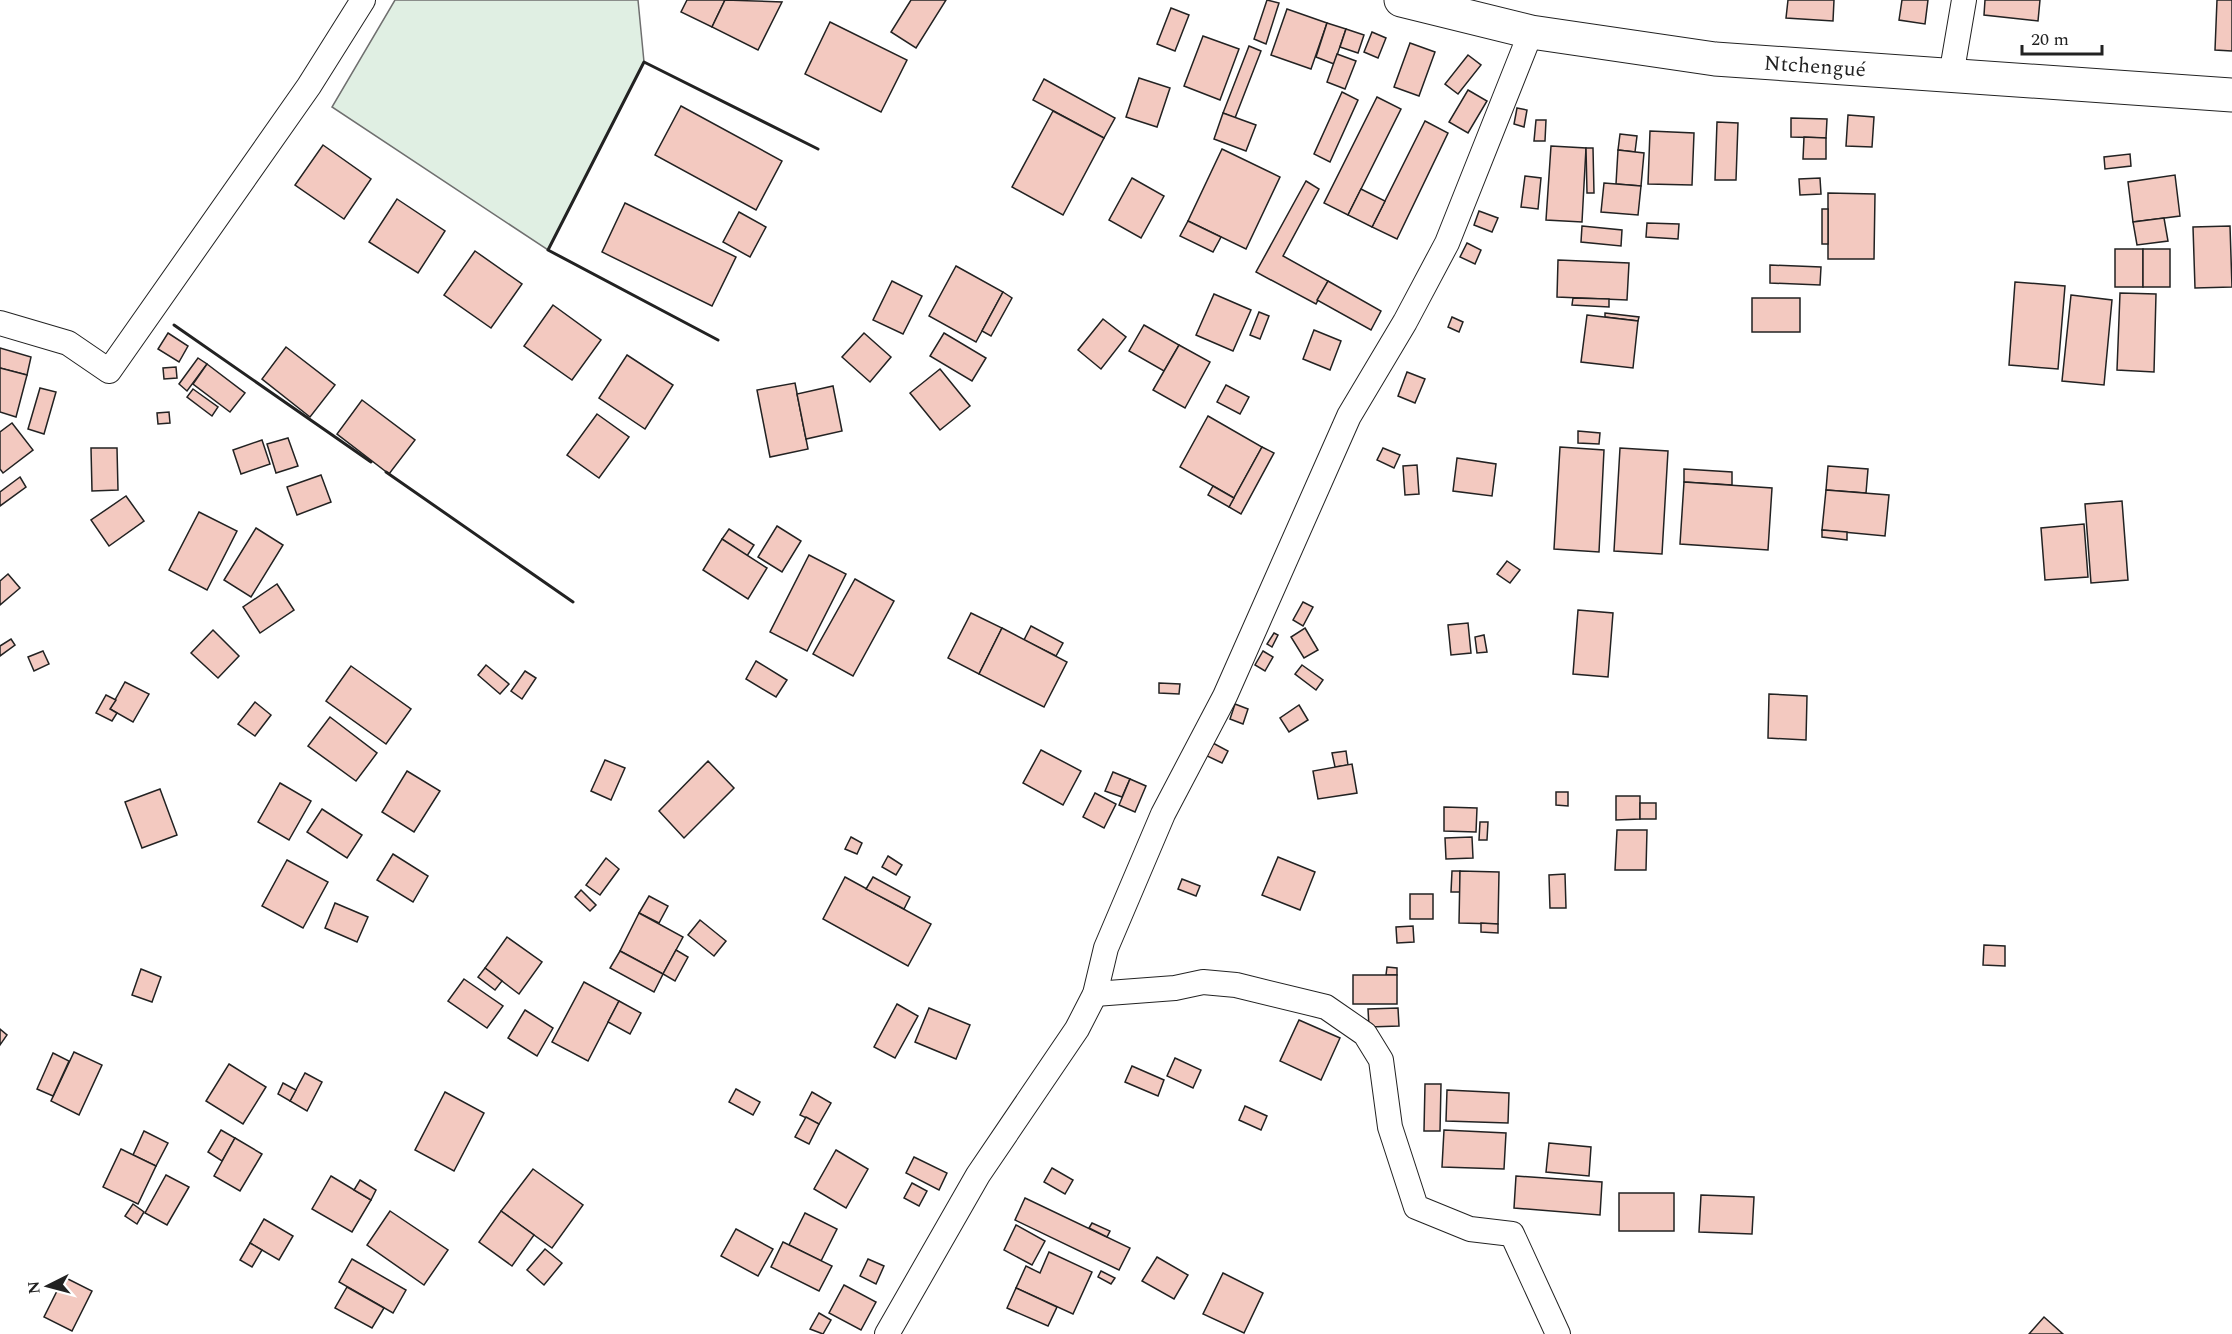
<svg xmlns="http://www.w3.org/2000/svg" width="2232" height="1334" viewBox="0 0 2232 1334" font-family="Spectral,serif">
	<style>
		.green { fill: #e0efe3; stroke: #6f6f6f; stroke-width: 1.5 }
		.building { fill: #f3c9c0; stroke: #222; stroke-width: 1.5 }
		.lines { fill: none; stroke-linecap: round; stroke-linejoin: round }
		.minor-casing { stroke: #222; stroke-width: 26 }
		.primary-casing { stroke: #222; stroke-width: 35 }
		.minor { stroke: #fff; stroke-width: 24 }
		.primary { stroke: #fff; stroke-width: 33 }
		.wall { stroke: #222; stroke-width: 3 }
		.labels { text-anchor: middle; stroke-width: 4.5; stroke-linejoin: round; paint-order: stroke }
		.street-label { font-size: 21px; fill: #222; stroke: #fff }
	</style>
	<rect width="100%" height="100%" fill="#fff"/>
	<!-- green -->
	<path class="green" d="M395,0H638L644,62L548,250L332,107Z"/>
	<!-- building -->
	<g class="building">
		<path d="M687,0H725L712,27L681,12Z"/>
		<path d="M725,0L782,2L758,50L712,27Z"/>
		<path d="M911,0H946L916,48L891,32Z"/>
		<path d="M1267,0L1279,3L1266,44L1254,39Z"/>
		<path d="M1788,0H1834L1833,21L1786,18Z"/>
		<path d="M1902,0H1928L1925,24L1899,20Z"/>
		<path d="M1985,0H2040L2038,21L1984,15Z"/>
		<path d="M2217,0H2232V51L2215,50Z"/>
		<path d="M1171,8L1189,15L1175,51L1157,44Z"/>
		<path d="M1287,9L1327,23L1311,69L1271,55Z"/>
		<path d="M830,22L907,60L881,112L805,74Z"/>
		<path d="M1327,23L1346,29L1334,64L1316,57Z"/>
		<path d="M1346,29L1364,35L1358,53L1340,47Z"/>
		<path d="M1372,32L1386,38L1378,58L1364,52Z"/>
		<path d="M1203,36L1239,49L1220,100L1184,86Z"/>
		<path d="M1410,43L1435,52L1419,96L1394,87Z"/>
		<path d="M1249,46L1261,51L1235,118L1223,113Z"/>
		<path d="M1337,54L1356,61L1345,89L1327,82Z"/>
		<path d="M1468,55L1481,65L1458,94L1445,84Z"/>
		<path d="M1139,78L1170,88L1157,127L1126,117Z"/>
		<path d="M1044,79L1115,118L1104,138L1033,100Z"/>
		<path d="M1468,90L1487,101L1468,133L1449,122Z"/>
		<path d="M1342,92L1358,100L1330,162L1314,154Z"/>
		<path d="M1377,97L1401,109L1348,215L1324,203Z"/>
		<path d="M681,106L782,161L756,210L655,155Z"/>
		<path d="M1517,108L1527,110L1524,127L1514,124Z"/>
		<path d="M1053,111L1104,138L1063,215L1012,187Z"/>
		<path d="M1223,113L1256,125L1246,151L1214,139Z"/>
		<path d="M1848,115L1874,117L1872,147L1846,146Z"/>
		<path d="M1791,118L1827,119L1826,138L1791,137Z"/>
		<path d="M1536,120H1546L1545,141H1534Z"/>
		<path d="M1425,121L1448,133L1397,239L1372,227Z"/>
		<path d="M1717,122L1738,123L1736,180H1715Z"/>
		<path d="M1650,131L1694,133L1692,185L1648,184Z"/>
		<path d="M1620,134L1637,136L1635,152L1618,150Z"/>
		<path d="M1804,137L1826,138V159H1803Z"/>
		<path d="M323,145L371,179L344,219L295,185Z"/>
		<path d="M1551,146L1586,148L1582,222L1546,220Z"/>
		<path d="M1586,148H1593L1594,193H1587Z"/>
		<path d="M1222,149L1280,177L1246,249L1188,221Z"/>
		<path d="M1618,150L1644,153L1641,186L1616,184Z"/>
		<path d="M2130,154L2131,166L2105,169L2104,157Z"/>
		<path d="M2175,175L2180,216L2133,222L2128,182Z"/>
		<path d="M1525,176L1541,178L1538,209L1521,207Z"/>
		<path d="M1132,178L1164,196L1141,238L1109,220Z"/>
		<path d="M1820,178L1821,194L1800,195L1799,179Z"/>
		<path d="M1306,181L1319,189L1283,256L1328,281L1316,304L1256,272Z"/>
		<path d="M1604,183L1641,186L1638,215L1601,212Z"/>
		<path d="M1361,189L1385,201L1372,227L1348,215Z"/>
		<path d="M1828,193L1875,194L1874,259H1828Z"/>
		<path d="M397,199L445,231L418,273L369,242Z"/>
		<path d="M625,203L736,257L712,306L602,252Z"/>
		<rect x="1822" y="209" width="6" height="35"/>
		<path d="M1479,211L1498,218L1492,232L1474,225Z"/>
		<path d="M739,212L766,227L750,257L723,242Z"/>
		<path d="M2164,218L2168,241L2137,245L2133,222Z"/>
		<path d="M1188,221L1221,237L1213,252L1180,236Z"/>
		<path d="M1647,223L1679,224L1678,239L1646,237Z"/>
		<path d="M1582,226L1622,230L1621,246L1581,242Z"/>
		<path d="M2230,226L2232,287L2195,288L2193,227Z"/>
		<path d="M1467,243L1481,250L1475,264L1460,257Z"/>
		<rect x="2115" y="249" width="28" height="38"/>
		<rect x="2143" y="249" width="27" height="38"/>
		<path d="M475,251L522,284L491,328L444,295Z"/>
		<path d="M1558,260L1629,263L1627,300L1557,297Z"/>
		<path d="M1770,265L1821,267L1820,285L1770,283Z"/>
		<path d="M956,266L1003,292L976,342L929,316Z"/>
		<path d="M892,281L922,296L903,334L873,320Z"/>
		<path d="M1328,281L1381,311L1371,330L1317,300Z"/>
		<path d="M2015,282L2065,286L2058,369L2009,365Z"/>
		<path d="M1003,292L1012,298L991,336L982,331Z"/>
		<path d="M2120,293L2156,294L2154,372L2117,370Z"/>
		<path d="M1214,294L1251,310L1233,351L1196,335Z"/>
		<path d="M2071,295L2112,300L2104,385L2062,381Z"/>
		<path d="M1573,298L1609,299V307L1572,305Z"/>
		<rect x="1752" y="298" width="48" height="34"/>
		<path d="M553,305L601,340L572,380L524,346Z"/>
		<path d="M1259,312L1269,316L1260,339L1250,335Z"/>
		<path d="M1605,313L1639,317L1638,321L1605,317Z"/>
		<path d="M1587,315L1638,321L1633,368L1581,362Z"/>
		<path d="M1452,317L1463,322L1459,332L1448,327Z"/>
		<path d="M1103,319L1126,337L1101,369L1078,350Z"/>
		<path d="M1144,325L1179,345L1164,371L1129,351Z"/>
		<path d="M1314,330L1341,341L1330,370L1303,359Z"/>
		<path d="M168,333L188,346L179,362L158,349Z"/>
		<path d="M864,333L891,357L870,382L842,357Z"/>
		<path d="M944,333L986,358L972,381L930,356Z"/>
		<path d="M1179,345L1210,362L1185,408L1153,390Z"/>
		<path d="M286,347L335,385L310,417L262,379Z"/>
		<path d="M0,348L31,357L27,375L0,368Z"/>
		<path d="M627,355L673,385L645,429L599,398Z"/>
		<path d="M198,358L207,364L187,391L179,384Z"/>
		<path d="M207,364L245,393L230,412L193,384Z"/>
		<path d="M176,367L177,378L164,379L163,368Z"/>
		<path d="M0,368L27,375L16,417L0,412Z"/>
		<path d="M940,369L970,406L940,430L910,393Z"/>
		<path d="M1407,372L1425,379L1415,403L1398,396Z"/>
		<path d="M795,383L808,449L770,457L757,390Z"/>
		<path d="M1226,385L1249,397L1240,414L1217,402Z"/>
		<path d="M833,386L842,431L806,439L797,394Z"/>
		<path d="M40,388L56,392L44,434L28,429Z"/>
		<path d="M193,389L218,407L212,416L187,397Z"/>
		<path d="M362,400L415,440L389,474L337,434Z"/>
		<path d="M169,412L170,423L158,424L157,413Z"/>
		<path d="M597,414L629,437L599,478L567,455Z"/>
		<path d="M1208,416L1262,447L1234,498L1180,467Z"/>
		<path d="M12,423L33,450L3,473L0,469V432Z"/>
		<path d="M1578,431L1600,433L1599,444L1578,443Z"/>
		<path d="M288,438L298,466L276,473L267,444Z"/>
		<path d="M262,440L270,464L241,474L233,450Z"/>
		<path d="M1262,447L1274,453L1241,514L1229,507Z"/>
		<path d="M1560,447L1604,450L1599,552L1554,549Z"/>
		<path d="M91,448H117L118,490L92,491Z"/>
		<path d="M1383,448L1400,455L1394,468L1377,460Z"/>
		<path d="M1620,448L1668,451L1662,554L1614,551Z"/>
		<path d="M1457,458L1496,464L1492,496L1453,491Z"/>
		<path d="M1417,465L1419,494L1405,495L1403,466Z"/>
		<path d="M1828,466L1868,469L1866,493L1826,490Z"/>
		<path d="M1684,469L1732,472V485L1684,482Z"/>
		<path d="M321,475L331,502L297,515L287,487Z"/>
		<path d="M20,477L26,487L0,506V492Z"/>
		<path d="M1684,482L1772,488L1768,550L1680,544Z"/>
		<path d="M1213,486L1234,498L1229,507L1208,495Z"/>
		<path d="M1826,490L1889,495L1885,536L1822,530Z"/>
		<path d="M126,496L144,521L109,546L91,520Z"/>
		<path d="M2122,501L2128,580L2091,583L2085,504Z"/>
		<path d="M199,512L237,531L207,590L169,570Z"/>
		<path d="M2084,524L2088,577L2045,580L2041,528Z"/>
		<path d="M777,526L801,541L782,572L758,557Z"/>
		<path d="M256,528L283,545L251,597L224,580Z"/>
		<path d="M729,529L754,545L747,556L722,539Z"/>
		<path d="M1822,530L1847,532V540L1822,537Z"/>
		<path d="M722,539L767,568L748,599L703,570Z"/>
		<path d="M809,555L846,574L807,651L770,632Z"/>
		<path d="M1507,561L1520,570L1510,583L1497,574Z"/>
		<path d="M8,574L20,588L0,605V581Z"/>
		<path d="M855,579L894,601L853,676L813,654Z"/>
		<path d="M277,584L294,610L260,633L243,607Z"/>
		<path d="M1303,602L1313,607L1303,626L1293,620Z"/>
		<path d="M1578,610L1613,613L1608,677L1573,674Z"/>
		<path d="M971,613L1002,628L979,674L948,658Z"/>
		<path d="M1468,623L1471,653L1451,655L1448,625Z"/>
		<path d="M1031,626L1063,643L1056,656L1024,640Z"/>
		<path d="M1002,628L1067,662L1044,707L979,674Z"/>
		<path d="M1305,628L1318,650L1304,658L1291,637Z"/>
		<path d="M213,630L239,656L218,678L191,653Z"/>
		<path d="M1274,633L1278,635L1272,647L1267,644Z"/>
		<path d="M1484,635L1487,652L1477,653L1475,637Z"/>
		<path d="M11,639L15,645L0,656V646Z"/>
		<path d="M43,651L49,664L34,671L28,657Z"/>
		<path d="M1263,651L1273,657L1265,671L1255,665Z"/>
		<path d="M756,661L787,680L776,697L746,679Z"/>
		<path d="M486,665L509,684L500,694L478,675Z"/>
		<path d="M1302,665L1323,680L1316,690L1295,674Z"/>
		<path d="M351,666L411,709L386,744L326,701Z"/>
		<path d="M525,671L536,678L522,699L511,691Z"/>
		<path d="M125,682L149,694L133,722L110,709Z"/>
		<path d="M1159,683L1180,684L1179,694L1159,693Z"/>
		<path d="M1769,694L1807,696L1806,740L1768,738Z"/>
		<path d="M106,695L116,700L110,709L117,713L112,721L96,713Z"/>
		<path d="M255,702L271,715L255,736L238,724Z"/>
		<path d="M1235,704L1248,709L1243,724L1230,719Z"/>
		<path d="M1299,705L1308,720L1289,732L1280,718Z"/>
		<path d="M330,717L377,753L356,781L308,746Z"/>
		<path d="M1211,742L1228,751L1222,763L1205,755Z"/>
		<path d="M1041,750L1081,771L1063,805L1023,783Z"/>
		<path d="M1346,751L1348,765L1335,767L1332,753Z"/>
		<path d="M605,760L625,768L611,800L591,791Z"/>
		<path d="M708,761L734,788L684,838L659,811Z"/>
		<path d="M1352,764L1357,793L1318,799L1313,771Z"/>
		<path d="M407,771L440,791L414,832L382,812Z"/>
		<path d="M1113,772L1130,779L1122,797L1105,791Z"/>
		<path d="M1130,779L1146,786L1135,812L1119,805Z"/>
		<path d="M280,783L311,801L289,840L258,822Z"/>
		<path d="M160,789L177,835L142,848L125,802Z"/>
		<path d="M1556,792H1568V806L1556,805Z"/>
		<path d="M1095,793L1116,804L1104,828L1083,817Z"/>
		<path d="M1616,796H1640V819L1616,820Z"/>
		<rect x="1640" y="803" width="16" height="16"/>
		<path d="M1444,807L1477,808L1476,832L1444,831Z"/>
		<path d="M322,809L362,835L347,858L307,832Z"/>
		<path d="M1480,822H1488L1487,840H1479Z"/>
		<path d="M1617,830H1647L1646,870H1615Z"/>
		<path d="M851,837L862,843L857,854L845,849Z"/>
		<path d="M1472,837L1473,858L1446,859L1445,838Z"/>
		<path d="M393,854L428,876L413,902L377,880Z"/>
		<path d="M888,856L902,865L896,875L882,867Z"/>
		<path d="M1278,857L1315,872L1300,910L1262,895Z"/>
		<path d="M606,858L619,869L600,895L586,885Z"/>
		<path d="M287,860L328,882L303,928L262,906Z"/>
		<path d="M1452,871H1460V892H1451Z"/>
		<path d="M1460,871L1499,872L1498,924L1459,923Z"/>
		<path d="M1565,874L1566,908H1550L1549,875Z"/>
		<path d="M845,877L931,924L908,966L823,919Z"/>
		<path d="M873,877L910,897L904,909L866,889Z"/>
		<path d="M1182,879L1200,886L1196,896L1178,889Z"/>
		<path d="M581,890L596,905L590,911L575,897Z"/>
		<rect x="1410" y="894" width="23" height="25"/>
		<path d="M649,896L668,906L659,923L639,913Z"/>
		<path d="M335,903L368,917L357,942L325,928Z"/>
		<path d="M639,913L683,937L663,974L620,951Z"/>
		<path d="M700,920L726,941L714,956L688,935Z"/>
		<path d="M1481,923L1498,924V933L1481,932Z"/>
		<path d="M1413,926L1414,942L1397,943L1396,927Z"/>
		<path d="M507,937L542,962L519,994L485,968Z"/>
		<path d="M1984,945L2005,946V966L1983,965Z"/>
		<path d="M676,950L688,957L675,981L663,974Z"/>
		<path d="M620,951L663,974L654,992L610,968Z"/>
		<path d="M1387,967L1397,968V975H1386Z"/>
		<path d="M485,968L502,981L495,990L478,977Z"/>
		<path d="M141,969L161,977L152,1002L132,995Z"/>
		<rect x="1353" y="975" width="44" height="29"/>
		<path d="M464,979L503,1006L487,1028L448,1001Z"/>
		<path d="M584,982L619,1001L588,1061L552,1042Z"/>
		<path d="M619,1001L641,1013L630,1034L608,1022Z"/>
		<path d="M897,1004L918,1016L895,1058L874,1047Z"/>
		<path d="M929,1008L970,1025L956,1059L915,1042Z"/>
		<path d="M1398,1008L1399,1026L1369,1027L1368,1009Z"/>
		<path d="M525,1010L553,1028L537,1056L508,1038Z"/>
		<path d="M1299,1020L1340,1038L1321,1080L1280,1061Z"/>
		<path d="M0,1029L7,1035L0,1045Z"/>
		<path d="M74,1052L102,1065L79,1115L51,1101Z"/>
		<path d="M53,1053L69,1061L53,1096L37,1089Z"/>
		<path d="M1175,1058L1201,1070L1193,1088L1167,1076Z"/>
		<path d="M229,1064L266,1087L243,1124L206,1101Z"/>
		<path d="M1132,1066L1164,1080L1158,1096L1125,1082Z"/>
		<path d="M305,1073L322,1082L307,1111L290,1101Z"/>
		<path d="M283,1083L296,1090L290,1101L278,1094Z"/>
		<path d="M1425,1084H1441L1440,1131H1424Z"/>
		<path d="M736,1089L760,1102L753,1115L729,1102Z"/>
		<path d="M1447,1090L1509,1093L1508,1123L1446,1121Z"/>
		<path d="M445,1092L484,1113L454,1171L415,1150Z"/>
		<path d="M812,1092L831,1103L819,1124L800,1115Z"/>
		<path d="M1245,1106L1267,1116L1261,1130L1239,1120Z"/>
		<path d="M806,1117L819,1124L809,1144L795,1137Z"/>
		<path d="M221,1130L235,1138L222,1161L208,1152Z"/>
		<path d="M1444,1130L1506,1133L1504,1169L1442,1167Z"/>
		<path d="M144,1131L168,1143L156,1166L133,1155Z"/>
		<path d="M235,1138L262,1154L240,1191L214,1176Z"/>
		<path d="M1549,1143L1591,1147L1589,1176L1546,1172Z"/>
		<path d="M121,1149L156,1166L138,1204L103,1187Z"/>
		<path d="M836,1150L868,1169L846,1208L814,1189Z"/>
		<path d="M914,1157L947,1173L939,1190L906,1173Z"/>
		<path d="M1052,1168L1073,1180L1065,1194L1044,1182Z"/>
		<path d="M533,1169L583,1205L552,1248L501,1211Z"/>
		<path d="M166,1175L189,1187L167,1225L145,1213Z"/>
		<path d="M331,1176L371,1200L352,1232L312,1209Z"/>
		<path d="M1516,1176L1602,1182L1600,1215L1514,1208Z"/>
		<path d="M360,1180L376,1190L371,1200L354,1190Z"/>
		<path d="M912,1183L927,1191L919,1206L904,1198Z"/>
		<rect x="1619" y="1193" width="55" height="38"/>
		<path d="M1701,1195L1754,1197L1752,1234L1699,1232Z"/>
		<path d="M1025,1198L1130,1248L1119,1270L1015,1220Z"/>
		<path d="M133,1204L144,1212L137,1224L125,1216Z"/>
		<path d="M390,1211L448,1250L424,1285L367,1245Z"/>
		<path d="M501,1211L534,1235L512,1266L479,1242Z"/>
		<path d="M805,1213L837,1229L821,1261L789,1245Z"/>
		<path d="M264,1219L293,1236L279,1260L250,1243Z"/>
		<path d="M1092,1223L1110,1231L1107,1237L1089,1228Z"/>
		<path d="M1016,1225L1045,1241L1032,1265L1004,1250Z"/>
		<path d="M736,1229L773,1249L758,1276L721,1256Z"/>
		<path d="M783,1242L832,1266L819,1291L771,1267Z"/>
		<path d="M250,1243L262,1250L252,1267L240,1260Z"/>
		<path d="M545,1249L562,1263L544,1285L527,1270Z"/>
		<path d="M1049,1252L1092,1272L1073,1314L1016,1288L1026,1266L1040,1273Z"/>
		<path d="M1157,1257L1188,1275L1174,1299L1142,1281Z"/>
		<path d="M352,1259L406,1290L393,1313L339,1282Z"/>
		<path d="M868,1259L884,1266L876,1284L860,1276Z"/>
		<path d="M1101,1271L1115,1278L1111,1284L1098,1277Z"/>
		<path d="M1223,1273L1263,1293L1244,1333L1203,1314Z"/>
		<path d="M64,1277L92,1291L72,1331L44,1317Z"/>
		<path d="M844,1285L876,1302L861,1330L829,1313Z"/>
		<path d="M347,1287L384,1308L372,1328L335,1308Z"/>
		<path d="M1016,1288L1057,1307L1048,1326L1007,1308Z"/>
		<path d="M819,1313L831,1320L823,1334L810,1329Z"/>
		<path d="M2044,1317L2063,1334H2029Z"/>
	</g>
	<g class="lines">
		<!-- minor casing -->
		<g class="minor-casing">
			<g id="minor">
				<path d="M1951,76L1964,0"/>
				<path d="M0,323L68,343L109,371L309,86L363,0"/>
				<path d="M1095,994L1175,988L1203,982L1236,985L1326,1007L1365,1034L1381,1060L1390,1127L1416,1207L1470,1229L1512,1234L1558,1334"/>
				<path d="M887,1334L978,1175L1077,1029L1095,994L1106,948L1163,814L1225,696L1349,416L1405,322L1447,243L1531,32"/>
			</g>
		</g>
		<!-- primary casing -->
		<g class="primary-casing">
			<g id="primary">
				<path id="s1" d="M1401,0L1531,32L1715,59L2232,95"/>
			</g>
		</g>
		<!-- minor -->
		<use href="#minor" class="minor"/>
		<!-- primary -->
		<use href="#primary" class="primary"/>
		<!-- wall -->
		<g class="wall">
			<path d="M174,325L371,462"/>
			<path d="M718,340L548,250L644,62L818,149"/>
			<path d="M386,472L573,602"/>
		</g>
	</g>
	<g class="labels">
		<!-- street labels -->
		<g class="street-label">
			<text dy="7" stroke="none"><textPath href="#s1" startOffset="420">Ntchengué</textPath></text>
		</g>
	</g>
	<!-- north arrow -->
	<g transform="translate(48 1286) rotate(264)" stroke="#ffffff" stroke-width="4.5" paint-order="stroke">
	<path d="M0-4.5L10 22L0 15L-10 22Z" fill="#222222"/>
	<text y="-9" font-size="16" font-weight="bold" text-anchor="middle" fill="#222222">N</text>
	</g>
	<!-- scale -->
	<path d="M2022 45v9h80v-9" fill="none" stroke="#222222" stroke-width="3"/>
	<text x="2031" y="45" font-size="18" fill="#222222" stroke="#ffffff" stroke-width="4.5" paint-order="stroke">20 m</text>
</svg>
